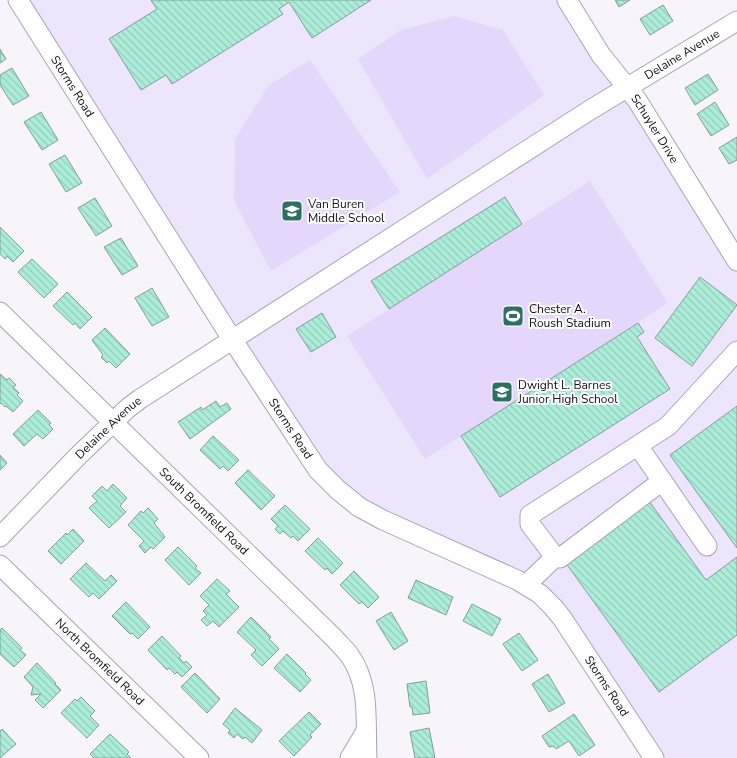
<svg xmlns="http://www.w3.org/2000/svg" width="737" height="758" viewBox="0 0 737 758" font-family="'Nunito Sans',sans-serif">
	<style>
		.built { fill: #ede5fb }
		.garden { fill: #e4d7fb }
		.building { fill: url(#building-back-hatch); stroke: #859d96 }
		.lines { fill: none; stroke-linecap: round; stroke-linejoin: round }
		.minor-casing { stroke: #aaa3b7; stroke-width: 21 }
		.minor { stroke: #fff; stroke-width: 19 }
		.labels { text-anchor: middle; stroke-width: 4; stroke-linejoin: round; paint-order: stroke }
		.street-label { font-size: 12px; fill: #120f16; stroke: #fff }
		.poi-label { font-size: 12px; fill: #120f16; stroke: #fff; text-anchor: start }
	</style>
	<defs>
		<pattern id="building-back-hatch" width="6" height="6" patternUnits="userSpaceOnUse" patternTransform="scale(1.25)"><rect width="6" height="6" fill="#acedda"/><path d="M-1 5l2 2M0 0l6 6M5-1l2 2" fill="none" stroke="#93caba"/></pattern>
	</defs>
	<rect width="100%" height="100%" fill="#f7f4fc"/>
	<!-- built -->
	<path class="built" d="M18,0H567L737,261V758H654L553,607L338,490Z"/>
	<!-- garden -->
	<g class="garden">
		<path d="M454,16L503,30L544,95L427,179L358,59L401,30Z"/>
		<path d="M310,60L400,192L271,271L234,201L235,139L269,85Z"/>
		<path d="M590,181L668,303L425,459L347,336Z"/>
	</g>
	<!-- building -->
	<g class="building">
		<path d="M151,0H371L312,38L289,2L279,9L283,14L172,84L166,75L141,90L109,39L157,9Z"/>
		<path d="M615,0H630L619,7Z"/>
		<path d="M663,5L673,21L650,35L640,19Z"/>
		<path d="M0,49L6,59L0,63Z"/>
		<path d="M12,68L29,96L13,105L0,85V75Z"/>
		<path d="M708,74L718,90L695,105L685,88Z"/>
		<path d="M715,102L729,125L711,136L697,114Z"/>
		<path d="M41,112L58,140L42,150L24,122Z"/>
		<path d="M737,137V160L729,164L719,148Z"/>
		<path d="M65,155L82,183L66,192L49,164Z"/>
		<path d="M505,197L522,224L389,309L371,281Z"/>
		<path d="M95,198L112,226L96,236L78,208Z"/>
		<path d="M0,227L24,251L13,262L7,256L5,259L0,254Z"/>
		<path d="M121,238L138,266L122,275L104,247Z"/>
		<path d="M32,259L58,284L44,298L18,272Z"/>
		<path d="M700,277L737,305L692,366L655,338Z"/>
		<path d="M152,288L169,317L152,326L135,298Z"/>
		<path d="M67,292L92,317L80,329L75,323L73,325L53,306Z"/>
		<path d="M322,313L336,337L311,352L296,329Z"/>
		<path d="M638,323L644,332L637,337L670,389L500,497L461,436Z"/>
		<path d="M105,328L130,354L116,368L109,361L107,363L101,357L103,355L92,340Z"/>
		<path d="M0,374L7,380L9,378L16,385L13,387L19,393L17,395L23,401L13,412L6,406L5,407L1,403L0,404Z"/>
		<path d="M216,401L220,407L227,403L231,409L190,439L178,422L201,407L202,410Z"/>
		<path d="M737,406V548L670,455Z"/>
		<path d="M38,410L51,423L49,425L53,429L43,439L37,434L24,446L13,434Z"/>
		<path d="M213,436L239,460L228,471L223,466L220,469L200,450Z"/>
		<path d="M0,455L7,463L0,470Z"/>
		<path d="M248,470L275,496L261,510L235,483Z"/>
		<path d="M113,484L127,498L120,506L126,512L109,528L89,508L97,501L92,496L102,486L107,491Z"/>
		<path d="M649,501L706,580L737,557V635L659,692L565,562Z"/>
		<path d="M285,505L310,529L298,541L293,536L291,538L283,531L280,534L275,529L278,526L271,519Z"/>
		<path d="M148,508L158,519L154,523L165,537L153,549L151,547L145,553L139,546L144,541L128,525L141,511L143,513Z"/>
		<path d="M73,529L84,541L61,564L48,551L66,533L67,535Z"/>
		<path d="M318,538L343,563L332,574L327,568L325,570L305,551Z"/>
		<path d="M178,547L197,566L195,568L201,573L189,585L165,560Z"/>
		<path d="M86,563L105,581L111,575L117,581L99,599L93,593L89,597L70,579Z"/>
		<path d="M354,571L379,597L368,608L362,602L359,604L340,585Z"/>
		<path d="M217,579L230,591L226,594L239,607L219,627L213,621L207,626L201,620L207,615L203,611L209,605L200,596Z"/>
		<path d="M416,580L453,597L446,615L408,598Z"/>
		<path d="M126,602L150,627L138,639L132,633L130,634L112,616Z"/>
		<path d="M472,604L501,619L492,636L463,621Z"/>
		<path d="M391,612L408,641L394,650L376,621Z"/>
		<path d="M251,617L271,637L269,639L279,649L262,666L251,655L256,650L237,632Z"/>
		<path d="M2,628L22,648L20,650L26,655L14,667L0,654V630Z"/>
		<path d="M519,633L538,660L522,671L503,644Z"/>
		<path d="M162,636L181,656L179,658L184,663L186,661L192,667L182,677L177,672L175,674L169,668L167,670L148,650Z"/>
		<path d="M287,654L306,673L305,674L311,680L300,692L274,668Z"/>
		<path d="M37,663L56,683L55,684L61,690L43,708L35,700L41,694L31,695L33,687L24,677Z"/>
		<path d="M195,673L220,699L207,713L181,687Z"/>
		<path d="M548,674L565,703L549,712L532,684Z"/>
		<path d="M426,681L430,713L413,715L412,707H410L407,684Z"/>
		<path d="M81,697L95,711L90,716L99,725L87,738L61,713L75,699L77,701Z"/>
		<path d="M235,708L262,730L252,743L245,737L243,739L237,734L234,738L228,733L230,730L223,724Z"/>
		<path d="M309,712L321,724L310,735L312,737L294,756L279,741Z"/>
		<path d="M574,714L595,745L579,756L569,741L556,749L553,746L549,747L542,736Z"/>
		<path d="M429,728L435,758H415L410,732Z"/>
		<path d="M2,729L16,744L0,758V731Z"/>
		<path d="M110,734L129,752L127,754L131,758H94L90,754Z"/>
	</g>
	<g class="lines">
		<!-- minor casing -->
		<g class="minor-casing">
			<g id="minor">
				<path id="s1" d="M18,0L232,339L318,470L338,490L359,507L383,520L517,580L540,594L553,607L562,618L654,758"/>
				<path id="s2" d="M567,0L601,55L637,100L737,261"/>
				<path id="s3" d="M0,312L334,638C339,644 345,649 350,656C371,686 365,723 367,758"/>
				<path d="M638,446L707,546"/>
				<path d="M662,481L560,558L555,557L530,524V515L668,426L737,351"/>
				<path id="s4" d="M0,537L77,457L128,408L140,399L590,110L737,21"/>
				<path id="s5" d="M0,565L199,758"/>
				<path d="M526,585L555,557"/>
				<path d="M350,758L365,733"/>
			</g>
		</g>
		<!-- minor -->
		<use href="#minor" class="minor"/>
	</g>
	<!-- icons -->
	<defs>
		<g id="school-square" transform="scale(1.125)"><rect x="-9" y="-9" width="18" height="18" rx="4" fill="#2e7060" stroke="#fff"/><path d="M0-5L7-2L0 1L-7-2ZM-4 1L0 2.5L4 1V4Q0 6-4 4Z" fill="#fff"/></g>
		<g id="stadium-square" transform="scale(1.125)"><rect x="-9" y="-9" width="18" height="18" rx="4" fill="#2e7060" stroke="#fff"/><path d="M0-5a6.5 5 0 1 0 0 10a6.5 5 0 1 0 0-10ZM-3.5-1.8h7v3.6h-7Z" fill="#fff"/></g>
	</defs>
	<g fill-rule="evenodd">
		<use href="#school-square" x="292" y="211"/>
		<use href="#stadium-square" x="513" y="316"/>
		<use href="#school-square" x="502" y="392"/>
	</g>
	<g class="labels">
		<!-- street labels -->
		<g class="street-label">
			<text dy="4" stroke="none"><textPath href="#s4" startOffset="839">Delaine Avenue</textPath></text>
			<text dy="4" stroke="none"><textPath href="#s1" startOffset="102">Storms Road</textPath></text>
			<text dy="4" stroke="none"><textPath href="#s2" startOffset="156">Schuyler Drive</textPath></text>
			<text dy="4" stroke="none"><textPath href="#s1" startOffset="508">Storms Road</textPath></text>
			<text dy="4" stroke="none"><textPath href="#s4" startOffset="154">Delaine Avenue</textPath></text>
			<text dy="4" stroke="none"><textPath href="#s3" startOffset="285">South Bromfield Road</textPath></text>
			<text dy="4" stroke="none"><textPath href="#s5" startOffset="139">North Bromfield Road</textPath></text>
			<text dy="4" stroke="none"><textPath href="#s1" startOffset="928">Storms Road</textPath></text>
		</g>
		<!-- poi labels -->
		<g class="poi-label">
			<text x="308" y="208">Van Buren<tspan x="308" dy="14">Middle School</tspan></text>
			<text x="529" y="313">Chester A.<tspan x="529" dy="14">Roush Stadium</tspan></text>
			<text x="518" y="389">Dwight L. Barnes<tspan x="518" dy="14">Junior High School</tspan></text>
		</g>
	</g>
</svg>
